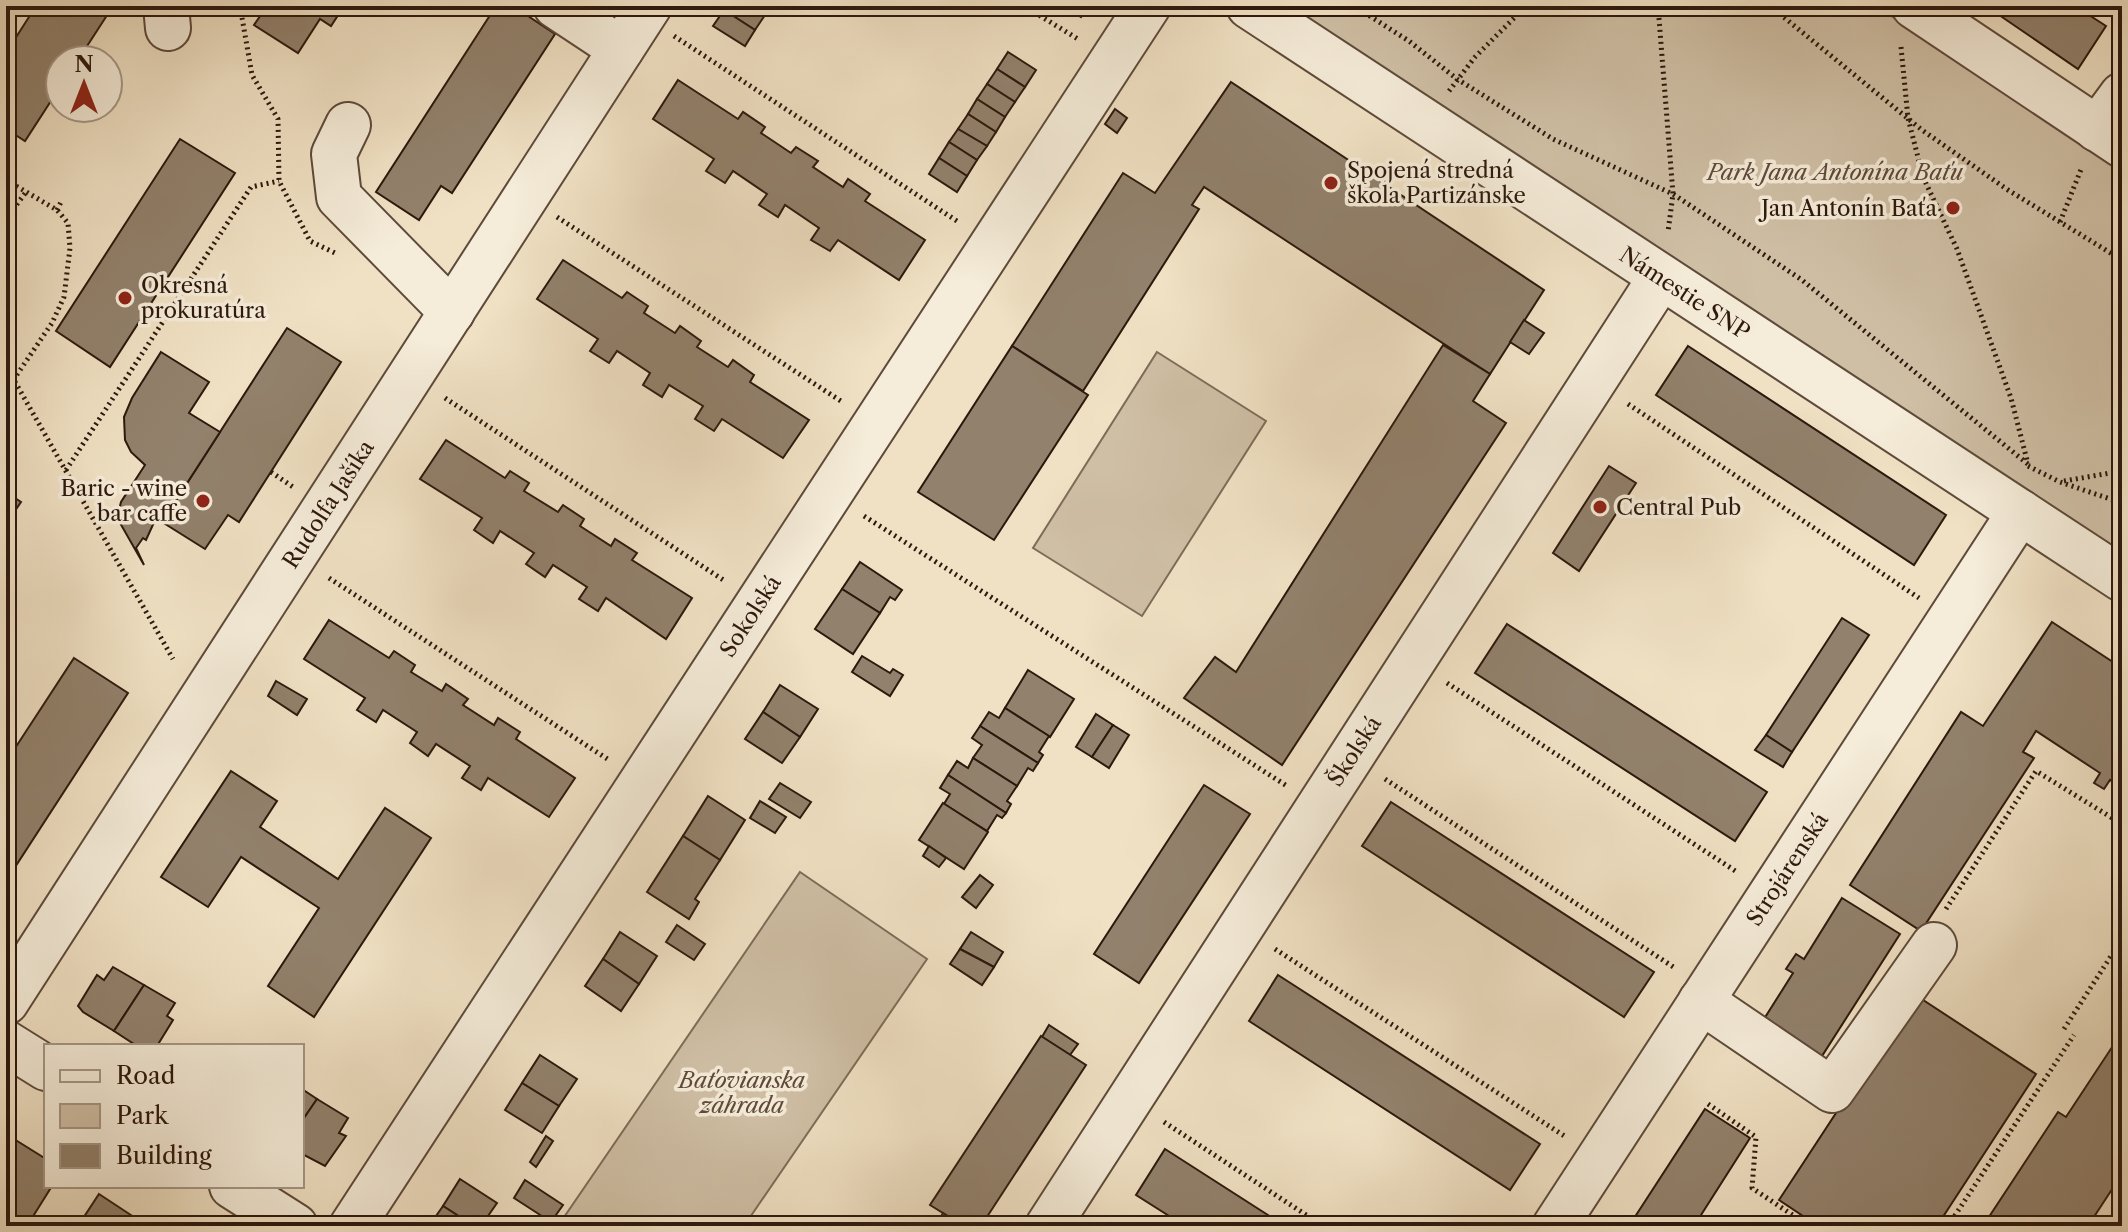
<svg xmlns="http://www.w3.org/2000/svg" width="2128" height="1232" viewBox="0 0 2128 1232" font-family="'Libre Caslon Text',serif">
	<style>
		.green { fill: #cfbfa5; stroke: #7e6c59; stroke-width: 2 }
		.building { fill: #92816c; stroke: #2d180d; stroke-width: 2 }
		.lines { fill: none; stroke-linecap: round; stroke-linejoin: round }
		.minor-casing { stroke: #5e4a3b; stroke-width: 48 }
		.path { stroke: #2d180d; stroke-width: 5; stroke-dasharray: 2 4; stroke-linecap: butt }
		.minor { stroke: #f5ecd9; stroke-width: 44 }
		.poi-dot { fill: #8f2418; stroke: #f5ecd9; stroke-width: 3 }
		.labels { text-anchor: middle; stroke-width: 7; stroke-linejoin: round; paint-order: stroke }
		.poi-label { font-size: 22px; fill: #2d180d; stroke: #f5ecd9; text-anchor: start }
		.park-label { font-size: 22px; font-style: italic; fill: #5e4a3b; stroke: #f5ecd9 }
		.street-label { font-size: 22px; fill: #2d180d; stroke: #f5ecd9 }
	</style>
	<rect width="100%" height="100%" fill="#f0e1c4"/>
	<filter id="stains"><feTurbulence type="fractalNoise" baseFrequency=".0025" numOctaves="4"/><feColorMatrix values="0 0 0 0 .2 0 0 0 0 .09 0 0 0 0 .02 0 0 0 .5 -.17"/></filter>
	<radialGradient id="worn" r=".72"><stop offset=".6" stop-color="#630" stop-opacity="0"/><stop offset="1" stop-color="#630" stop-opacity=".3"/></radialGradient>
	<!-- green -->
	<g class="green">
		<path d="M1284,6H1876L2122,167V552Z"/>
		<path d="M1157,352L1266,421L1142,616L1033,548Z"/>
		<path d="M800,872L927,959L744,1226H558Z"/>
	</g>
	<!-- building -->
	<g class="building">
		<path d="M36,6H113L78,60H60V87L25,141L14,134L6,146V53Z"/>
		<path d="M267,6H344L331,26L320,19L298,53L254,25Z"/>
		<path d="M496,6H513L555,34L452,193L441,186L419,220L376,192Z"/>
		<path d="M726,6H751L765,15L755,30L724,10Z"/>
		<path d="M1064,6H1088L1081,17Z"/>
		<path d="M1986,6H2075L2106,26L2078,69Z"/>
		<path d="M724,10L755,30L745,46L713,26Z"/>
		<path d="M1008,52L1036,70L1025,87L997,69Z"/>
		<path d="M997,69L1025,87L1015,102L987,84Z"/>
		<path d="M678,80L738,119L743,112L765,127L761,133L791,153L796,147L818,161L813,167L843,187L848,179L870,194L865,201L925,240L899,280L838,240L830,251L811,240L819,228L785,205L778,217L759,205L767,194L733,171L725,183L706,171L714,159L653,119Z"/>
		<path d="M1231,82L1544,290L1490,374L1204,187L1192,205L1199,209L1083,391L1012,346L1123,173L1155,193Z"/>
		<path d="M987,84L1015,102L1005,117L977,99Z"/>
		<path d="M977,99L1005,117L996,132L968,114Z"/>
		<path d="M1115,109L1127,118L1117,133L1105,124Z"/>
		<path d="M968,114L996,132L987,146L958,129Z"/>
		<path d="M958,129L987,146L977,160L949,142Z"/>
		<path d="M180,139L235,173L110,367L56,331Z"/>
		<path d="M949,142L977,160L967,176L939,158Z"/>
		<path d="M939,158L967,176L957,192L929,174Z"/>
		<path d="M563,260L622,298L627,292L648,306L644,313L675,333L680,326L701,341L697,347L728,367L733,360L754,375L750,382L809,420L783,458L722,419L714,431L695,419L703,406L669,385L662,397L643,385L650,373L617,351L609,363L590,351L598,339L537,299Z"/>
		<path d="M1524,320L1544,333L1529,354L1510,342Z"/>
		<path d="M287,328L341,362L239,522L228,515L205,549L162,522Z"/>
		<path d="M1443,345L1490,374L1473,401L1506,423L1282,765L1184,698L1215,657L1236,672Z"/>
		<path d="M1012,346L1088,395L994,540L918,492Z"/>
		<path d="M1688,346L1946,515L1914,565L1656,395Z"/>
		<path d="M161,352L209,382L189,413L220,432L162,522L156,518L146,540L143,538L136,548L144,565L120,523L118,514L121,502L145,465L131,452L125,440L124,417L132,398Z"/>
		<path d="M446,440L505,478L510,471L529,483L524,491L558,512L563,505L584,519L580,526L611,546L615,539L637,553L632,560L692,598L666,639L606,598L598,611L579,599L587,587L553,565L545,577L526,564L534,553L500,531L493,543L474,530L482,518L420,479Z"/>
		<path d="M1609,466L1636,483L1579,571L1553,553Z"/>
		<path d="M6,492L21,502L6,524Z"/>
		<path d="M860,562L902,590L895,600L890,597L880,613L842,589Z"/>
		<path d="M842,589L880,613L853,654L815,629Z"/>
		<path d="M1842,618L1869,635L1792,752L1766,735Z"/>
		<path d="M329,620L389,658L394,651L415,665L411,672L442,691L446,684L468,699L463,705L494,725L498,718L520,732L516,739L575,778L549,817L488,778L481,790L462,778L470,766L436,744L428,756L410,743L417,732L383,710L376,722L357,710L365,698L304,659Z"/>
		<path d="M2052,622L2122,668V788L2110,780L2104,789L2094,783L2100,773L2036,731L2023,752L2034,758L1921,931L1850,885L1961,712L1983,726Z"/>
		<path d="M1507,624L1767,792L1735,841L1475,673Z"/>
		<path d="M862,656L890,673L893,669L903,675L890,696L852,672Z"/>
		<path d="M74,658L128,693L6,881V762Z"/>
		<path d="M1028,670L1074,699L1050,737L1005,708Z"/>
		<path d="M276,681L307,699L297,715L268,696Z"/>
		<path d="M780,685L818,709L800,737L763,712Z"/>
		<path d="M1005,708L1049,736L1039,752L1043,755L1038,763L980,726L989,712L999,718Z"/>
		<path d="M763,712L800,737L782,763L745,739Z"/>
		<path d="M1096,714L1113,725L1092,757L1076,747Z"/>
		<path d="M1113,725L1129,735L1109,768L1092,757Z"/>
		<path d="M980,726L1038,763L1033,771L1028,768L1017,786L973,758L982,745L972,738Z"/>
		<path d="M1766,735L1792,752L1783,767L1755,750Z"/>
		<path d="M973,758L1017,786L1007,801L1011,804L1006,813L948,775L957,761L968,768Z"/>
		<path d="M231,771L277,801L260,827L338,879L385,808L431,838L314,1017L268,986L319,908L241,857L208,907L161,877Z"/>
		<path d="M948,775L1006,813L1002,818L997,815L987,831L944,804L950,794L940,788Z"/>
		<path d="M780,783L811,802L800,818L769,799Z"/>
		<path d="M1204,785L1250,814L1139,983L1094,954Z"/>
		<path d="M708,796L745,820L720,860L683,836Z"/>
		<path d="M760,801L786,817L775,833L750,818Z"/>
		<path d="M1391,802L1654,972L1624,1017L1362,846Z"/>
		<path d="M943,803L988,832L964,869L919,840Z"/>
		<path d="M683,836L720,860L695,899L699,902L689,919L647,892Z"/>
		<path d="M929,846L946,858L939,867L923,856Z"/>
		<path d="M980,875L993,885L976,908L962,897Z"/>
		<path d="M1842,898L1900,934L1822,1056L1764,1019L1793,973L1786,969L1796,954L1804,959Z"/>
		<path d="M677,925L705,944L694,960L666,942Z"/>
		<path d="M620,932L657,956L639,984L603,959Z"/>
		<path d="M971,932L1003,952L994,967L960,949Z"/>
		<path d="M960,949L994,967L982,985L950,964Z"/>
		<path d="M603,959L639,984L621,1011L585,986Z"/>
		<path d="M113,967L144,985L114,1031L83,1012L78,1006L97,975L104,980Z"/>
		<path d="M1278,975L1540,1144L1510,1190L1249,1021Z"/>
		<path d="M144,985L175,1003L167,1016L173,1020L157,1046H137L114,1031Z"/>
		<path d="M1914,994L2036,1074L1937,1226H1818L1779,1200Z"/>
		<path d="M1049,1025L1078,1044L1070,1055L1042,1037Z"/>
		<path d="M2122,1032V1174L2088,1226H1983L2058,1112L2066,1117Z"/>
		<path d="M1041,1036L1086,1065L981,1226H964L930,1205Z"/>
		<path d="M540,1055L577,1079L559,1106L522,1083Z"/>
		<path d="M522,1083L559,1106L542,1133L505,1110Z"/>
		<path d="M302,1089L317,1099L302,1121Z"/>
		<path d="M317,1099L348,1118L339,1133L346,1136L325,1166L302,1154V1121Z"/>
		<path d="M1705,1109L1750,1138L1694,1226H1629Z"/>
		<path d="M6,1134L46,1159V1186H52L27,1226H6Z"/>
		<path d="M546,1136L553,1141L536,1167L530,1162Z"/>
		<path d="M1165,1149L1285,1226H1185L1136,1195Z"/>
		<path d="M460,1179L497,1203L481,1226H474L443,1206Z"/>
		<path d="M525,1180L563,1205L551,1222L514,1198Z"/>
		<path d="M99,1194L146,1225L78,1226Z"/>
		<path d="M443,1206L474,1226H429Z"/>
		<path d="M943,1213L962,1225V1226H936Z"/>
	</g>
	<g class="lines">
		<!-- minor casing -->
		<g class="minor-casing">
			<g id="minor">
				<path d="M166,6L168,28"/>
				<path d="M556,6L621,49"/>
				<path d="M1249,6L2122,579"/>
				<path d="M1914,6L2122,145"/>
				<path d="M348,125L334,154L339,197L452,312"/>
				<path d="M2097,129L2122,95"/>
				<path d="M1701,1001L1832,1090L1934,945"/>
				<path d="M6,1002L649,6"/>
				<path d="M6,1043L46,1068"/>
				<path d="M232,1186L295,1226"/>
				<path d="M352,1226L1148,6"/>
				<path d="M1048,1226L1661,277"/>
				<path d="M1555,1226L2020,512"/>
			</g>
		</g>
		<!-- path -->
		<g class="path">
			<path d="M240,6L252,75L278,119L279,181L310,241L335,253"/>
			<path d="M1024,6L1078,39"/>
			<path d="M1354,6L1409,41L1457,79L1553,139L1673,194L1802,280L2029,465"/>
			<path d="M1658,6L1673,194L1668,232"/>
			<path d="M1770,6L1922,130L2008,190L2122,260"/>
			<path d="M674,36L960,223"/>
			<path d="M1901,47L1908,118L1923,177L1957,249L2011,398L2028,464"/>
			<path d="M1449,91L1475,57L1526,6"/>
			<path d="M6,180L57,210L68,223L70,248L64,297L52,323L14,379"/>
			<path d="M57,210L61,202"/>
			<path d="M557,217L844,403"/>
			<path d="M6,219L26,192"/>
			<path d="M2060,222L2082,167"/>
			<path d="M6,366L173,659"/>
			<path d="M445,398L725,581"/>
			<path d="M1628,404L1919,598"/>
			<path d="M2028,466L2060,482L2122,503"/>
			<path d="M66,470L251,187L279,181"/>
			<path d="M271,472L293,487"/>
			<path d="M2064,481L2122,471"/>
			<path d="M864,516L1287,786"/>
			<path d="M329,578L609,760"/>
			<path d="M1447,683L1737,872"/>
			<path d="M1385,779L1675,968"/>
			<path d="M1946,909L2036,771L2122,824"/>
			<path d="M1275,949L1566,1137"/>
			<path d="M2064,1029L2122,939"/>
			<path d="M1708,1104L1756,1137L1752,1188L1809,1226"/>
			<path d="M1164,1122L1323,1226"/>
			<path d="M1948,1226L2074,1035"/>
		</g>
		<!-- minor -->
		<use href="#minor" class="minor"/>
	</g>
	<!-- markers -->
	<g class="poi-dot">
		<circle cx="1331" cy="183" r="8"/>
		<circle cx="1953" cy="208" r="8"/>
		<circle cx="125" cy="298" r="8"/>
		<circle cx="203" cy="501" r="8"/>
		<circle cx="1600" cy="507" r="8"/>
	</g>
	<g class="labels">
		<!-- poi labels -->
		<g class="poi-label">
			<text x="1347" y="178">Spojená stredná<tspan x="1347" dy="25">škola Partizánske</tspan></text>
			<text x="1937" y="216" text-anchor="end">Jan Antonín Baťa</text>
			<text x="141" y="293">Okresná<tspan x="141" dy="25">prokuratúra</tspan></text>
			<text x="187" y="496" text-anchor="end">Baric - wine<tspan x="187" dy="25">bar caffe</tspan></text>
			<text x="1616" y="515">Central Pub</text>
		</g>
		<!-- park labels -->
		<g class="park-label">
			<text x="1835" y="180">Park Jana Antonína Baťu</text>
			<text x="742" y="1088">Baťovianska<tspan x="742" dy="25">záhrada</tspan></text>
		</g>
		<!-- street labels -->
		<g class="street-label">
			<text transform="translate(1685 293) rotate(33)" y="8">Námestie SNP</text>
			<text transform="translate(328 504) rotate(-57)" y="8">Rudolfa Jašíka</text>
			<text transform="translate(750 616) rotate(-57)" y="8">Sokolská</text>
			<text transform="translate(1354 751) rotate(-57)" y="8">Školská</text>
			<text transform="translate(1787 869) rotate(-57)" y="8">Strojárenská</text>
		</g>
	</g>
	<!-- margin -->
	<rect width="2128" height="1232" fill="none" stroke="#f0e1c4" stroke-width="32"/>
	<rect x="8" y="8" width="2112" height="1216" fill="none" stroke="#2d180d" stroke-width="4"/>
	<rect x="16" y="16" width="2096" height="1200" fill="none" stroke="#2d180d" stroke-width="2"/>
	<!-- legend -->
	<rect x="44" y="1044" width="260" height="144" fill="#f5ecd9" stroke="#a59787" stroke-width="2"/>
	<rect x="60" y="1070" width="40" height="12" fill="#f5ecd9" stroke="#a59787" stroke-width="2"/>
	<text x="116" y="1084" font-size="24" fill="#2d180d">Road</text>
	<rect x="60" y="1104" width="40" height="24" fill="#cfbfa5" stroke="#a59787" stroke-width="2"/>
	<text x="116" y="1124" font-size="24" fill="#2d180d">Park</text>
	<rect x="60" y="1144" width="40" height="24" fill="#92816c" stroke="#a59787" stroke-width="2"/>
	<text x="116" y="1164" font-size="24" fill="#2d180d">Building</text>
	<!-- north arrow -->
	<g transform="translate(84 84)"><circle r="38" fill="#f5ecd9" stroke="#a59787" stroke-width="2"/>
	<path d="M0-6L14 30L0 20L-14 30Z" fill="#8f2418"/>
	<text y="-12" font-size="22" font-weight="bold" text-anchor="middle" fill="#2d180d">N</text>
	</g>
	<rect width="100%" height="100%" filter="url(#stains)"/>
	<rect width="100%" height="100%" fill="url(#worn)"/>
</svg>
